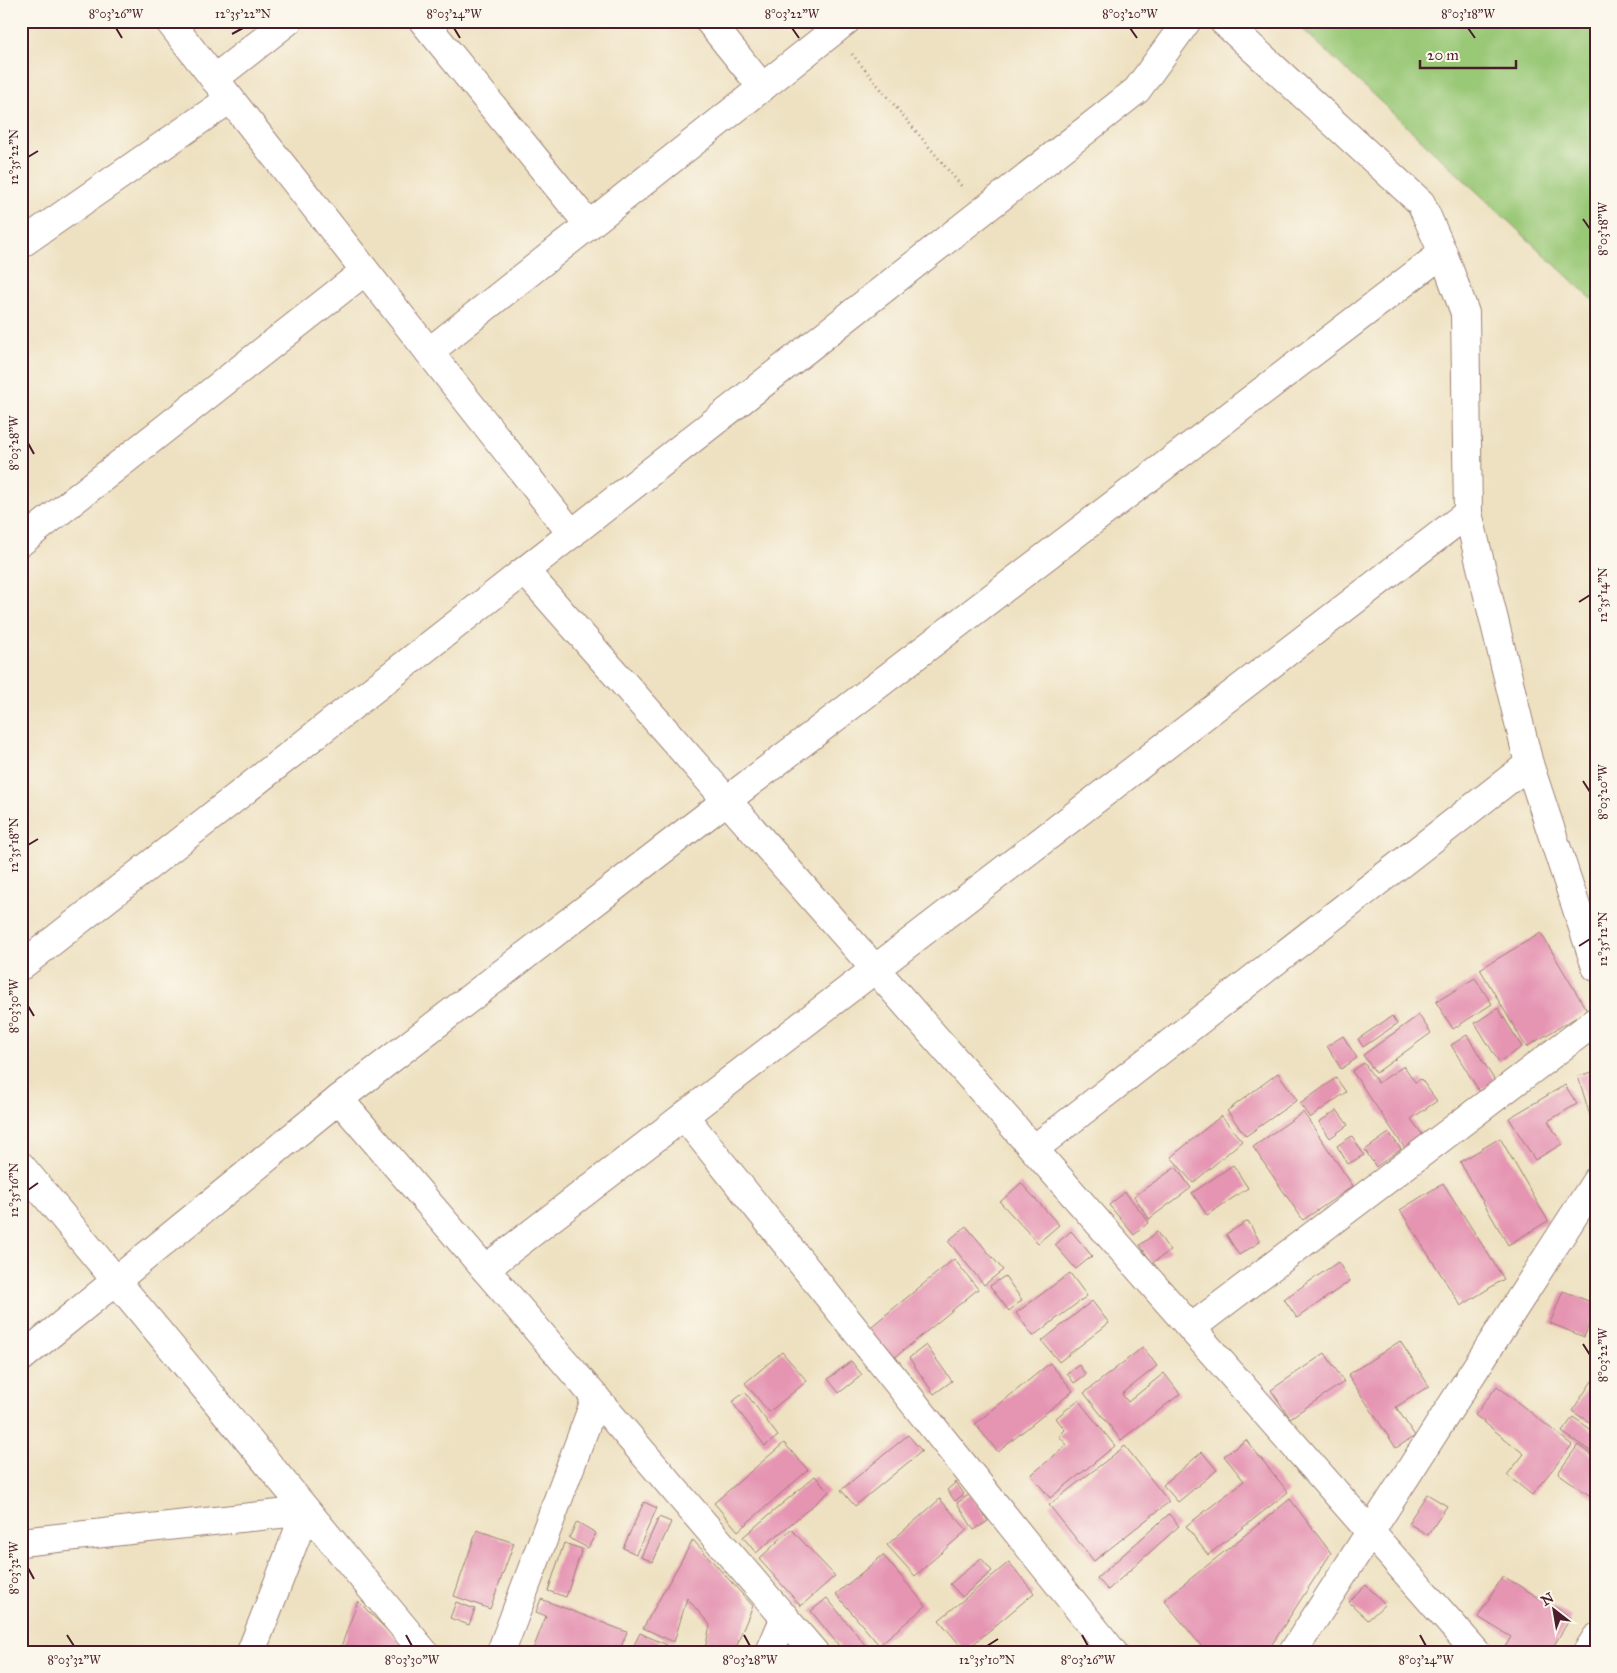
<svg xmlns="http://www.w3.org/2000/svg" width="1617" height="1673" viewBox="0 0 1617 1673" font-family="'IM FELL Great Primer',serif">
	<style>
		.green { fill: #99c876; stroke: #727450 }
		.building { fill: #e594b2 }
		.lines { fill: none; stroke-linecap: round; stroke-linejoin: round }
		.minor-casing { stroke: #9c8076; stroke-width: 30 }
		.path { stroke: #9c8076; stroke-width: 3; stroke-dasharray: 1 4; stroke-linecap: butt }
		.minor { stroke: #fff; stroke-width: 28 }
		.ticks { fill: none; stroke: #4a1f2b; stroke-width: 2 }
		.neatline { fill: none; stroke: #4a1f2b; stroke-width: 2 }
		.ticks-label { font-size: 12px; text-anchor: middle; fill: #4a1f2b }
	</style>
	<rect width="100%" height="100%" fill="#fbf7ec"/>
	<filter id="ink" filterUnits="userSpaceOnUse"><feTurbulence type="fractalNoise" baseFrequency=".02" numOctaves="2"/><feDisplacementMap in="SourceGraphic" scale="10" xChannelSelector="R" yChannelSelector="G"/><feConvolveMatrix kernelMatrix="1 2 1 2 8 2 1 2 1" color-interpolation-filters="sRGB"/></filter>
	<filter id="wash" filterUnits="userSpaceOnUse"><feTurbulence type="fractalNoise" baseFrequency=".0096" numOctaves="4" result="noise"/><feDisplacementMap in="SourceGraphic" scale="20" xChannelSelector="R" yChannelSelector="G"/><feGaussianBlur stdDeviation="1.12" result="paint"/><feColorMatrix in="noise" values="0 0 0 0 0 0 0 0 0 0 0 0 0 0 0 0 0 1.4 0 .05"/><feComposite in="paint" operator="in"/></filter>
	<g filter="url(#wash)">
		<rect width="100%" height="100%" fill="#eee1c1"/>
		<!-- green -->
		<path class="green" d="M1294,21H1596V303Z"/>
		<g id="blocks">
			<!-- building -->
			<g class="building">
				<path d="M1541,933L1587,1011L1526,1047L1480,969Z"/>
				<path d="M1475,978L1492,1004L1453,1029L1436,1002Z"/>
				<path d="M1498,1008L1522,1047L1499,1062L1475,1023Z"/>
				<path d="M1419,1015L1431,1033L1376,1073L1363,1055Z"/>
				<path d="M1392,1016L1397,1024L1363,1047L1358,1039Z"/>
				<path d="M1467,1035L1495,1081L1479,1091L1451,1045Z"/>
				<path d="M1343,1036L1357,1058L1341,1069L1327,1046Z"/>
				<path d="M1364,1063L1378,1083L1404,1066L1415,1082L1421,1079L1437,1101L1411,1119L1425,1138L1406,1150L1352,1071Z"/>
				<path d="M1596,1071V1132H1595L1578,1076Z"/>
				<path d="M1278,1073L1297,1100L1246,1136L1227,1111Z"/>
				<path d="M1336,1078L1346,1092L1310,1118L1300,1104Z"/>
				<path d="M1565,1085L1577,1104L1548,1121L1562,1144L1535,1160L1509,1118Z"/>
				<path d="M1337,1110L1348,1125L1330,1138L1319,1122Z"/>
				<path d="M1303,1112L1353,1186L1303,1220L1253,1147Z"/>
				<path d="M1221,1116L1242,1141L1193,1183L1171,1157Z"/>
				<path d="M1389,1133L1401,1149L1376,1167L1365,1150Z"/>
				<path d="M1352,1136L1364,1155L1348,1164L1337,1146Z"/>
				<path d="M1500,1138L1548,1221L1508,1245L1460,1162Z"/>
				<path d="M1233,1165L1248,1188L1207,1215L1192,1193Z"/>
				<path d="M1176,1167L1191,1188L1149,1219L1134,1196Z"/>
				<path d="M1021,1183L1059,1225L1038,1243L1000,1202Z"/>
				<path d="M1443,1183L1504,1279L1461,1306L1400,1210Z"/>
				<path d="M1125,1192L1149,1222L1134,1235L1109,1205Z"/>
				<path d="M1248,1221L1260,1242L1239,1255L1226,1234Z"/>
				<path d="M966,1226L1003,1270L984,1285L948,1241Z"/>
				<path d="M1071,1231L1092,1256L1076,1269L1055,1245Z"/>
				<path d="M1157,1232L1170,1251L1152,1263L1140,1245Z"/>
				<path d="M954,1259L978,1289L892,1360L867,1330Z"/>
				<path d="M1338,1262L1350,1281L1297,1318L1284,1299Z"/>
				<path d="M1070,1273L1087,1296L1033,1336L1016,1313Z"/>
				<path d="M1005,1276L1022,1300L1009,1311L990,1286Z"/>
				<path d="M1563,1291L1596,1304V1309L1584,1337L1550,1323Z"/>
				<path d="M1092,1301L1109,1323L1059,1362L1042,1341Z"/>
				<path d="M1400,1341L1429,1386L1396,1407L1415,1436L1396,1448L1348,1375Z"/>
				<path d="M926,1345L952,1381L934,1394L909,1358Z"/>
				<path d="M1143,1347L1157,1366L1122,1394L1128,1402L1164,1373L1180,1394L1121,1440L1084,1393Z"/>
				<path d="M782,1352L807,1381L769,1412L745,1383Z"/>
				<path d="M1325,1353L1344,1382L1290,1418L1271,1390Z"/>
				<path d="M851,1361L862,1375L839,1393L828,1379Z"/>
				<path d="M1050,1363L1073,1391L998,1452L975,1424Z"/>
				<path d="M1079,1365L1086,1375L1074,1383L1067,1373Z"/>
				<path d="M1596,1375V1412L1589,1422L1572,1411Z"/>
				<path d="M1497,1386L1572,1445L1532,1495L1507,1475L1524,1454L1475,1415Z"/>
				<path d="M745,1392L778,1436L765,1446L732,1402Z"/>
				<path d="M1078,1400L1115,1446L1050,1498L1031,1475L1067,1445L1059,1436L1065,1430L1056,1418Z"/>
				<path d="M1573,1417L1596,1433V1455L1562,1432Z"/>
				<path d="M908,1435L922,1451L855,1506L841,1490Z"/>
				<path d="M1246,1440L1288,1492L1208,1555L1186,1526L1244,1481L1224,1456Z"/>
				<path d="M784,1443L808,1470L738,1531L714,1503Z"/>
				<path d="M1578,1445L1596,1458V1500L1558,1473Z"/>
				<path d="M1125,1446L1169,1502L1094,1561L1049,1505Z"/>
				<path d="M1202,1452L1217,1470L1178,1502L1163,1485Z"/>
				<path d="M815,1476L829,1492L756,1553L743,1537Z"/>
				<path d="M956,1482L964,1494L955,1501L947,1490Z"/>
				<path d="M970,1494L988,1521L974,1530L957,1503Z"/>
				<path d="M1427,1494L1447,1506L1428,1535L1408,1523Z"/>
				<path d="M940,1499L967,1530L915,1576L887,1545Z"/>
				<path d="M1290,1499L1331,1553L1267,1652H1206L1164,1600Z"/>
				<path d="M644,1502L657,1508L636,1554L623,1548Z"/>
				<path d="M1169,1514L1179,1526L1108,1590L1097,1578Z"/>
				<path d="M659,1517L671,1522L653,1562L641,1557Z"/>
				<path d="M577,1522L596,1533L588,1548L569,1538Z"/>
				<path d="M791,1529L835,1576L801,1606L759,1559Z"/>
				<path d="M477,1530L514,1543L490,1609L454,1596Z"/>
				<path d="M693,1540L753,1606L741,1634L735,1652H712L705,1649L710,1625L687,1598L674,1642L643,1628Z"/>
				<path d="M564,1543L582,1549L566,1597L548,1591Z"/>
				<path d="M883,1555L926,1606L879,1645L836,1594Z"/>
				<path d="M981,1558L992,1571L962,1597L950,1584Z"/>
				<path d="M1009,1562L1034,1593L965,1651L939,1620Z"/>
				<path d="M1503,1576L1571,1617L1550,1652H1502L1511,1637L1478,1617Z"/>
				<path d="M1366,1585L1385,1604L1368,1620L1349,1602Z"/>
				<path d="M827,1598L871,1652H844L811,1611Z"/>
				<path d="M541,1599L627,1632L619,1652H532L546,1616L536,1612Z"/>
				<path d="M358,1601L409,1652H339Z"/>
				<path d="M456,1602L475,1609L469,1625L450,1618Z"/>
				<path d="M640,1633L667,1645L664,1652H645L633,1647Z"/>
			</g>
		</g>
	</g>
	<g filter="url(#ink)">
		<use href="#blocks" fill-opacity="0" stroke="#9c8076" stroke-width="1"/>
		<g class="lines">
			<!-- minor casing -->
			<g class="minor-casing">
				<g id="minor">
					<path d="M169,21L572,534"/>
					<path d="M423,21L589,225"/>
					<path d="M709,21L762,87"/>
					<path d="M1223,21L1421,203L1443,253L1465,313L1468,513L1529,764L1596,967"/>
					<path d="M214,79L288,21"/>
					<path d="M21,244L230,99"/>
					<path d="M429,352L846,21"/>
					<path d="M21,542L365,271"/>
					<path d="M525,571L1476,1652"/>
					<path d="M21,966L1137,90L1187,21"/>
					<path d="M339,1099L814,1652"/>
					<path d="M684,1116L1113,1652"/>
					<path d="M1034,1149L1529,764"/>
					<path d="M21,1166L424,1652"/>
					<path d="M485,1269L1468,513"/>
					<path d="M1191,1328L1596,1021"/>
					<path d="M21,1358L339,1099L726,801L1443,253"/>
					<path d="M21,1542L306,1511L251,1652"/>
					<path d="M501,1652L596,1398"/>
					<path d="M770,1652L785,1617"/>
					<path d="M1293,1652L1596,1181"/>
					<path d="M1587,1652L1596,1638"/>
				</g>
			</g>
			<!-- path -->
			<path class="path" d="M852,54L963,188"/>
			<!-- minor -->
			<use href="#minor" class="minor"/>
		</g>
	</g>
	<!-- ticks -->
	<path class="ticks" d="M116,28L122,38M454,28L460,38M792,28L799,38M1130,28L1137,38M1468,28L1475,38M232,34L243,28M28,157L38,151M1583,219L1590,229M28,443L34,454M1579,602L1590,595M1583,781L1590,792M28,845L38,839M1579,946L1590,939M28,1006L34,1016M28,1190L38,1183M1583,1344L1590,1355M28,1568L34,1579M67,1635L74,1646M406,1635L412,1646M744,1635L750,1646M1082,1635L1088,1646M1420,1635L1426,1646M987,1646L998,1639"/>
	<!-- margin -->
	<rect width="1617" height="1673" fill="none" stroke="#fbf7ec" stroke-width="55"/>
	<!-- north arrow -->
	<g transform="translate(1554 1610) rotate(329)" stroke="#fbf7ec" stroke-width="4" paint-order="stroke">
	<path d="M0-4L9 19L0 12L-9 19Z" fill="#4a1f2b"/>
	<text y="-8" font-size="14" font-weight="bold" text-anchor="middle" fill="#4a1f2b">N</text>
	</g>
	<!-- scale -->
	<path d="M1420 60v8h96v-8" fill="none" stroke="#4a1f2b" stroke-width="2.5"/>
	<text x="1427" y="60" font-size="15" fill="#4a1f2b" stroke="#fbf7ec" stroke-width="4" paint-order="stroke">20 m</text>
	<rect x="28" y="28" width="1562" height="1618" class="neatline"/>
	<g class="ticks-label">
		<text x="116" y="18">8°03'26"W</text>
		<text x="243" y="18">12°35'22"N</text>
		<text x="454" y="18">8°03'24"W</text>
		<text x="792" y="18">8°03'22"W</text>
		<text x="1130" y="18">8°03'20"W</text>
		<text x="1468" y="18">8°03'18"W</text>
		<text transform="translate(14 157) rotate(-90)" y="4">12°35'22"N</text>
		<text transform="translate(1603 229) rotate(-90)" y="4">8°03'18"W</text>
		<text transform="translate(14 443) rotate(-90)" y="4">8°03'28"W</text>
		<text transform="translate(1603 595) rotate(-90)" y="4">12°35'14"N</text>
		<text transform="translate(1603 792) rotate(-90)" y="4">8°03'20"W</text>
		<text transform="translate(14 845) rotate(-90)" y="4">12°35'18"N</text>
		<text transform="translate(1603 939) rotate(-90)" y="4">12°35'12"N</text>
		<text transform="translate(14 1006) rotate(-90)" y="4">8°03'30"W</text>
		<text transform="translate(14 1190) rotate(-90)" y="4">12°35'16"N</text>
		<text transform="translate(1603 1355) rotate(-90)" y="4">8°03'22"W</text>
		<text transform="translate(14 1568) rotate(-90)" y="4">8°03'32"W</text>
		<text x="74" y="1664">8°03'32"W</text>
		<text x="412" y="1664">8°03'30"W</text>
		<text x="750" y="1664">8°03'28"W</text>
		<text x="987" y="1664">12°35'10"N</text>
		<text x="1088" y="1664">8°03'26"W</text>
		<text x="1426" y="1664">8°03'24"W</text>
	</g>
</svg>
